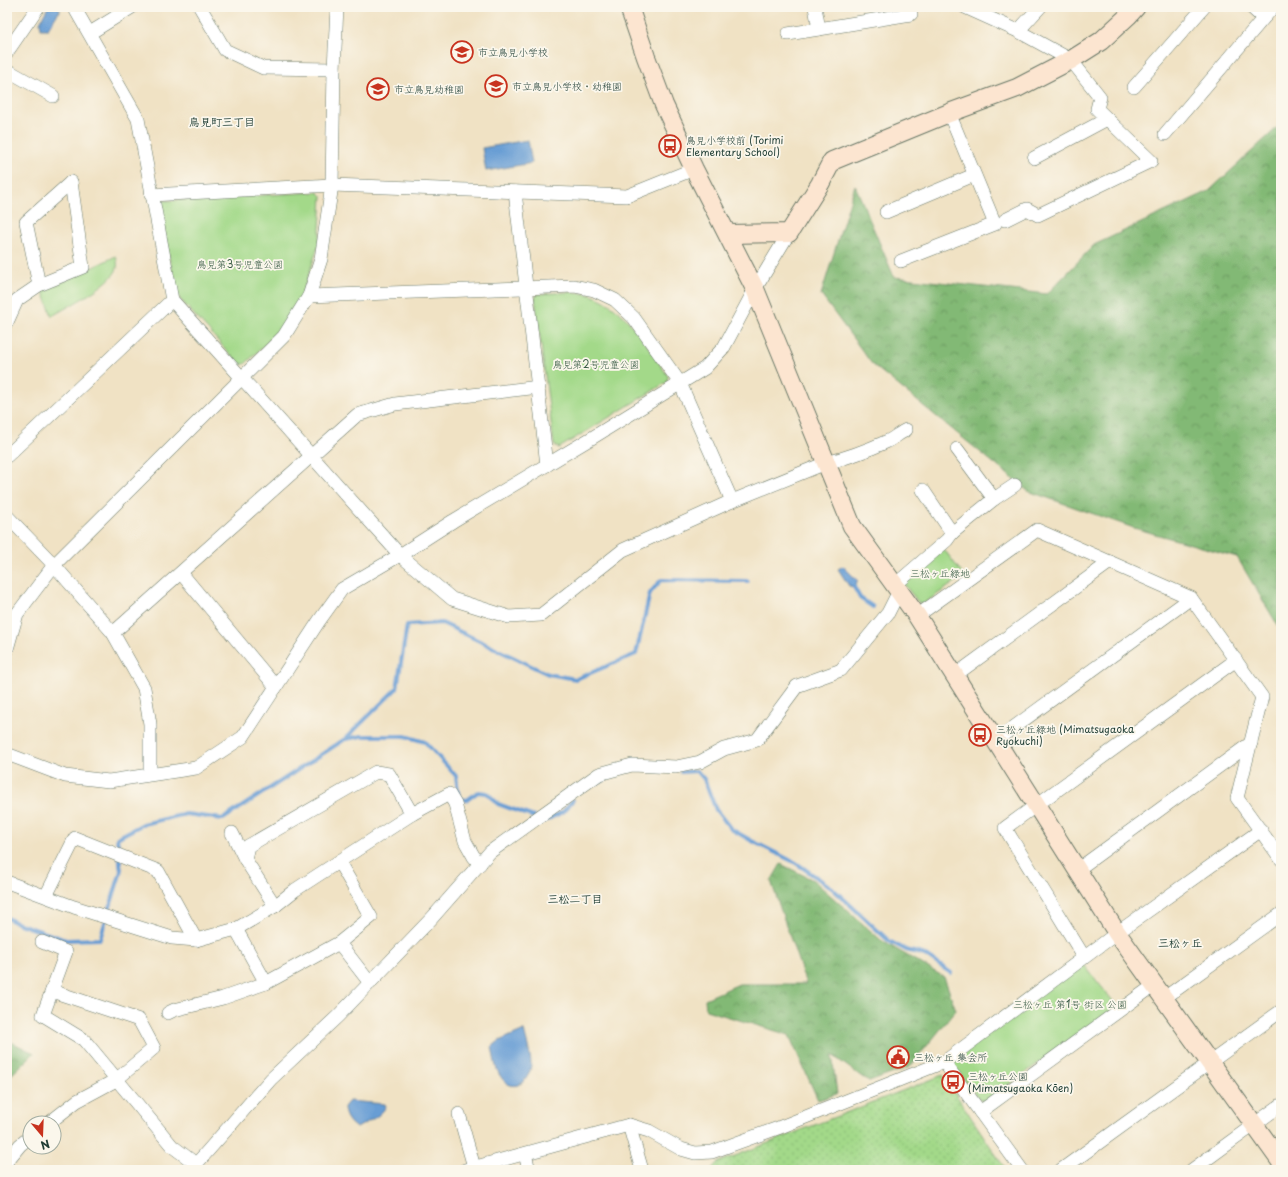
<svg xmlns="http://www.w3.org/2000/svg" width="1288" height="1177" viewBox="0 0 1288 1177" font-family="'Playpen Sans','Klee One',sans-serif">
	<style>
		.grass { fill: url(#grass-dots); stroke: #618b5e }
		.forest { fill: url(#forest-crowns); stroke: #507b54 }
		.park { fill: #a3d989; stroke: #618b5e }
		.water { fill: #689dd4; stroke: #446d84 }
		.lines { fill: none; stroke-linecap: round; stroke-linejoin: round }
		.stream { stroke: #689dd4; stroke-width: 4 }
		.street-casing { stroke: #687766; stroke-width: 14 }
		.secondary-casing { stroke: #687766; stroke-width: 20 }
		.street { stroke: #fff; stroke-width: 13 }
		.secondary { stroke: #fce5d0; stroke-width: 18 }
		.labels { text-anchor: middle; stroke-width: 3.5; stroke-linejoin: round; paint-order: stroke }
		.poi-label { font-size: 10px; fill: #1f3d34; stroke: #fbf7ec; text-anchor: start }
		.park-label { font-size: 10px; fill: #395c45; stroke: #fbf7ec }
		.neighbourhood-label { font-size: 11px; font-weight: bold; fill: #1f3d34; stroke: #fbf7ec }
	</style>
	<defs>
		<pattern id="grass-dots" width="8" height="8" patternUnits="userSpaceOnUse"><rect width="8" height="8" fill="#a3d989"/><path d="M2 2h.1M6 6h.1" fill="none" stroke="#8cbb77" stroke-width="1.8" stroke-linecap="round"/></pattern>
		<pattern id="forest-crowns" width="20" height="18" patternUnits="userSpaceOnUse"><rect width="20" height="18" fill="#82b975"/><path d="M2 6a3 3 0 1 1 6 0M12 15a3 3 0 1 1 6 0" fill="none" stroke="#6a9861"/></pattern>
	</defs>
	<rect width="100%" height="100%" fill="#fbf7ec"/>
	<filter id="ink" filterUnits="userSpaceOnUse"><feTurbulence type="fractalNoise" baseFrequency=".025" numOctaves="2"/><feDisplacementMap in="SourceGraphic" scale="8" xChannelSelector="R" yChannelSelector="G"/><feConvolveMatrix kernelMatrix="1 2 1 2 8 2 1 2 1" color-interpolation-filters="sRGB"/></filter>
	<filter id="wash" filterUnits="userSpaceOnUse"><feTurbulence type="fractalNoise" baseFrequency=".012" numOctaves="4" result="noise"/><feDisplacementMap in="SourceGraphic" scale="16" xChannelSelector="R" yChannelSelector="G"/><feGaussianBlur stdDeviation="0.9" result="paint"/><feColorMatrix in="noise" values="0 0 0 0 0 0 0 0 0 0 0 0 0 0 0 0 0 1.4 0 .05"/><feComposite in="paint" operator="in"/></filter>
	<g filter="url(#wash)">
		<rect width="100%" height="100%" fill="#f0e2c4"/>
		<!-- grass -->
		<path class="grass" d="M943,1075L1006,1170H711L717,1163Z"/>
		<!-- forest -->
		<g class="forest">
			<path d="M1281,124V631L1237,557L1134,528L1028,491L872,364L821,295L855,185L894,277L1047,294L1094,245L1209,191Z"/>
			<path d="M781,864L813,880L882,941L944,977L956,1010L910,1067L869,1082L832,1055L837,1094L818,1100L789,1035L706,1010L705,999L739,984H806L771,881Z"/>
			<path d="M7,1040L34,1053L7,1079Z"/>
		</g>
		<!-- park -->
		<g class="park">
			<path d="M318,192L322,196L319,244L302,294L288,318L274,336L245,364H239L179,298L177,294L158,205L162,201Z"/>
			<path d="M116,256C117,259 118,265 117,268C113,284 67,307 52,316L43,291Z"/>
			<path d="M570,292C577,293 584,293 591,295C626,306 648,348 668,376L667,382L559,448L554,445L535,298L538,294Z"/>
			<path d="M943,548L964,576L923,604L919,603L903,583Z"/>
			<path d="M1080,960L1117,1006L989,1099L984,1101L978,1098L954,1066L953,1062Z"/>
		</g>
		<!-- water -->
		<g class="water">
			<path d="M48,7H59L60,10L48,29H41L40,22Z"/>
			<path d="M528,140L532,163L486,171L482,148Z"/>
			<path d="M843,566L858,581L854,587L849,586L838,569Z"/>
			<path d="M524,1030C526,1040 531,1055 531,1064C530,1082 513,1095 501,1077C495,1069 494,1056 492,1047L499,1041Z"/>
			<path d="M349,1101L385,1104L386,1106C382,1116 367,1122 357,1128L355,1127C348,1122 344,1115 344,1107Z"/>
		</g>
		<g class="lines">
			<!-- stream -->
			<g class="stream">
				<path d="M854,587L860,598L873,607"/>
				<path d="M346,739L362,736H405L425,742L456,776L459,799L467,800L478,792L487,793L498,804L534,817"/>
				<path d="M681,772L697,771L704,779L716,810L731,829L752,841L796,863L832,888L889,941L906,950L925,955L951,973"/>
				<path d="M595,784L610,777"/>
				<path d="M542,820L544,821L563,812L573,800"/>
				<path d="M7,918L17,923L66,940L100,939L121,871L117,838L143,824L186,814L223,819L345,739L397,688L407,625L442,623L548,674L576,679L636,654L650,593L661,580L748,581"/>
			</g>
		</g>
	</g>
	<g filter="url(#ink)">
		<g class="lines">
			<!-- street casing -->
			<g class="street-casing">
				<g id="street">
					<path d="M74,7L138,119L172,300L400,555L452,599L509,617L541,615L623,550L732,501L826,463C847,458 868,450 888,441C894,438 900,433 906,430"/>
					<path d="M200,7L225,50L263,68L334,69"/>
					<path d="M815,7L819,29"/>
					<path d="M965,7L1018,31L1071,60L1100,97L1097,109L1151,161L1038,215L1027,209L1005,220"/>
					<path d="M1251,7L1263,18"/>
					<path d="M1018,31L1040,7"/>
					<path d="M90,33L132,7"/>
					<path d="M788,34L911,14"/>
					<path d="M7,52L38,7"/>
					<path d="M7,70L53,96"/>
					<path d="M1134,87L1204,7"/>
					<path d="M1165,134L1273,7"/>
					<path d="M1034,158L1107,119"/>
					<path d="M515,192L547,465"/>
					<path d="M151,195L332,185L627,196L694,169"/>
					<path d="M886,212L974,175"/>
					<path d="M901,261L995,224L949,113"/>
					<path d="M39,285L26,222L71,182"/>
					<path d="M309,296L574,286L594,290L615,300L634,318L680,383L732,501"/>
					<path d="M7,322L17,300L39,285L83,267L71,182"/>
					<path d="M957,449L994,499"/>
					<path d="M7,456L172,300"/>
					<path d="M923,490L952,533"/>
					<path d="M7,516L54,565L113,633L144,688L150,724V774"/>
					<path d="M181,573L276,687"/>
					<path d="M895,585L947,540L952,533L994,499L1015,485"/>
					<path d="M917,616L1037,530L1191,598L1262,697L1237,798L1281,859"/>
					<path d="M113,633L357,415L395,404L539,387"/>
					<path d="M7,649L17,614L54,565L284,336L309,296L321,259L332,185L334,69L337,7"/>
					<path d="M954,676L1110,562"/>
					<path d="M995,741L1191,598"/>
					<path d="M7,754L65,776L109,781L196,768L243,737L319,621L342,589L400,555L453,521L595,436L705,368L724,347L755,289L789,233"/>
					<path d="M232,833L245,859"/>
					<path d="M1077,870L1251,743"/>
					<path d="M7,882L74,907L172,938L196,940L236,929L275,906L295,890L412,814L449,794L455,804L465,841L474,857L480,864"/>
					<path d="M46,896L75,838L158,871L196,940"/>
					<path d="M275,906L245,859L248,846L376,772L389,774L412,814"/>
					<path d="M236,929L266,983"/>
					<path d="M42,942L66,952L43,1015L84,1040L172,1146L196,1164"/>
					<path d="M339,943L370,983"/>
					<path d="M1084,957L1005,828L1236,660"/>
					<path d="M1163,999L1281,914"/>
					<path d="M168,1013L174,1010L223,998L266,983L339,943L371,917L339,862"/>
					<path d="M944,1062L1022,1170"/>
					<path d="M980,1112L1153,986"/>
					<path d="M459,1114L474,1167"/>
					<path d="M49,1123L77,1101L116,1080L154,1048L139,1020L52,991"/>
					<path d="M629,1125L642,1170"/>
					<path d="M525,1154L529,1170"/>
					<path d="M7,1161L20,1145L30,1137"/>
					<path d="M191,1170L271,1079L338,1016L432,918L490,852L599,774L632,765L676,767L700,762L724,749L757,740L797,686L841,670L888,613L899,591"/>
					<path d="M465,1170L629,1125L649,1131L681,1149L695,1153L712,1152L778,1128L944,1062L1117,933L1261,830"/>
					<path d="M1061,1170L1281,1011"/>
					<path d="M1192,1170L1281,1105"/>
				</g>
			</g>
			<!-- secondary casing -->
			<g class="secondary-casing">
				<g id="secondary">
					<path d="M629,7L646,57L664,105L694,169L755,289L852,526L917,616L1117,933L1281,1162"/>
					<path d="M728,234L789,233L820,184L832,161L949,113L1017,88L1071,60L1101,41L1128,16L1136,7"/>
				</g>
			</g>
			<!-- street -->
			<use href="#street" class="street"/>
			<!-- secondary -->
			<use href="#secondary" class="secondary"/>
		</g>
	</g>
	<!-- icons -->
	<defs>
		<g id="school-ring" transform="scale(1.15)"><circle r="9.5" fill="#fbf7ec" stroke="#c8321e" stroke-width="1.5"/><path d="M0-5L7-2L0 1L-7-2ZM-4 1L0 2.5L4 1V4Q0 6-4 4Z" fill="#c8321e"/></g>
		<g id="bus-ring" transform="scale(1.15)"><circle r="9.5" fill="#fbf7ec" stroke="#c8321e" stroke-width="1.5"/><path d="M-5-6H5V4H4V6H2V4H-2V6H-4V4H-5ZM-3.5-4V0h7V-4ZM-3.5 1.2v1.5H-2V1.2ZM2 1.2v1.5H3.5V1.2Z" fill="#c8321e"/></g>
		<g id="civic-ring" transform="scale(1.15)"><circle r="9.5" fill="#fbf7ec" stroke="#c8321e" stroke-width="1.5"/><path d="M-.6-6.5H3V-4.5H.6V-3L4-1V1h2V6H-6V1h2V-1L-.6-3ZM-1.2 2.5V6h2.4V2.5Z" fill="#c8321e"/></g>
	</defs>
	<g fill-rule="evenodd">
		<use href="#school-ring" x="462" y="52"/>
		<use href="#school-ring" x="496" y="86"/>
		<use href="#school-ring" x="378" y="89"/>
		<use href="#bus-ring" x="670" y="146"/>
		<use href="#bus-ring" x="980" y="735"/>
		<use href="#civic-ring" x="898" y="1057"/>
		<use href="#bus-ring" x="953" y="1082"/>
	</g>
	<g class="labels">
		<!-- poi labels -->
		<g class="poi-label">
			<text x="478" y="56">市立鳥見小学校</text>
			<text x="512" y="90">市立鳥見小学校・幼稚園</text>
			<text x="394" y="93">市立鳥見幼稚園</text>
			<text x="686" y="144">鳥見小学校前 (Torimi<tspan x="686" dy="12">Elementary School)</tspan></text>
			<text x="996" y="733">三松ヶ丘緑地 (Mimatsugaoka<tspan x="996" dy="12">Ryokuchi)</tspan></text>
			<text x="914" y="1061">三松ヶ丘 集会所</text>
			<text x="968" y="1080">三松ヶ丘公園<tspan x="968" dy="12">(Mimatsugaoka Kōen)</tspan></text>
		</g>
		<!-- park labels -->
		<g class="park-label">
			<text x="240" y="268">鳥見第3号児童公園</text>
			<text x="596" y="368">鳥見第2号児童公園</text>
			<text x="940" y="577">三松ヶ丘緑地</text>
			<text x="1070" y="1008">三松ヶ丘 第1号 街区 公園</text>
		</g>
		<!-- neighbourhood labels -->
		<g class="neighbourhood-label">
			<text x="222" y="126">鳥見町三丁目</text>
			<text x="575" y="903">三松二丁目</text>
			<text x="1180" y="947">三松ヶ丘</text>
		</g>
	</g>
	<!-- margin -->
	<rect width="1288" height="1177" fill="none" stroke="#fbf7ec" stroke-width="24"/>
	<!-- north arrow -->
	<g transform="translate(42 1135) rotate(161)"><circle r="19" fill="#fbf7ec" stroke="#a3ada2"/>
	<path d="M0-3L7 15L0 10L-7 15Z" fill="#c8321e"/>
	<text y="-6" font-size="11" font-weight="bold" text-anchor="middle" fill="#1f3d34">N</text>
	</g>
</svg>
